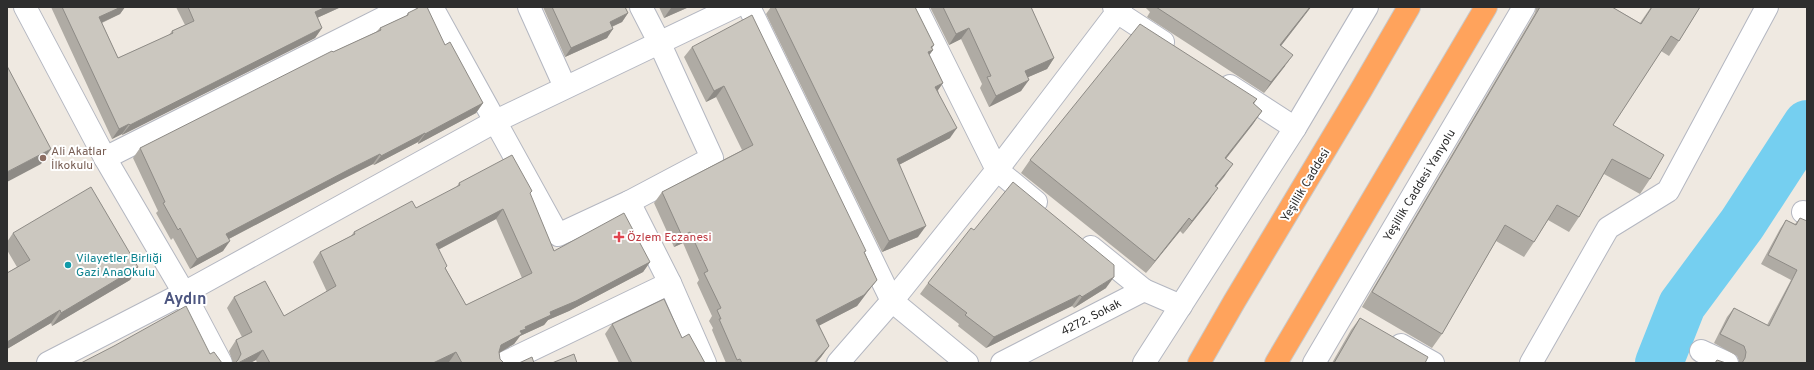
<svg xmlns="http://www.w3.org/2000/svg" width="1814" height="370" viewBox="0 0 1814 370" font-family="Overpass,sans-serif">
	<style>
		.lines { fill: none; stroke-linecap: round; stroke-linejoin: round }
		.river { stroke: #75cff0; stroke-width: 48 }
		.minor-casing { stroke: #b4b7c1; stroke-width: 24 }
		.highway-casing { stroke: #c9c9c9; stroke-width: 24 }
		.minor { stroke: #fff; stroke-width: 22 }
		.highway { stroke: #ffa35c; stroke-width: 22 }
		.wall { fill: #afaba4; fill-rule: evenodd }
		.shaded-wall { fill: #8e8b86 }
		.building { fill: #cbc7bf; stroke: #8e8b86; fill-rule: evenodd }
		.education-dot { fill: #8d6e63; stroke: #fff; stroke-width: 1.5 }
		.health-dot { fill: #e0444e; stroke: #fff; stroke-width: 1.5 }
		.culture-dot { fill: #0f9aa8; stroke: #fff; stroke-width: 1.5 }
		.labels { text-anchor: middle; stroke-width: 4; stroke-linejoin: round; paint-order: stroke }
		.education-label { font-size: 12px; fill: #785e54; stroke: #fff; text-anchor: start }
		.street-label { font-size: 12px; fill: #2e2e2e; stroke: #fff }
		.health-label { font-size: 12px; fill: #be3a42; stroke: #fff; text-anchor: start }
		.culture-label { font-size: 12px; fill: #0d838f; stroke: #fff; text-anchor: start }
		.district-label { font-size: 16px; font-weight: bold; fill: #4d5680; stroke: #fff }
	</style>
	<rect width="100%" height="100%" fill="#efe9e1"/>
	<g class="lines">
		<!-- river -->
		<path class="river" d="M1659,363L1682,305L1742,224L1807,124"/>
		<!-- minor casing -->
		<g class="minor-casing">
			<g id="minor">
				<path d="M25,7L105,158L184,293L221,363"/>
				<path d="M432,7L558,235L629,202"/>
				<path d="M529,7L565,87"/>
				<path d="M749,7L892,301L967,363"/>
				<path d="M916,7L997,170L1036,202"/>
				<path d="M1114,7L1117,12L1163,42"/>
				<path d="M1230,86L1295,128"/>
				<path d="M105,158L405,7"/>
				<path d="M1803,212L1807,214"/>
				<path d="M1091,247L1144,290"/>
				<path d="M670,283L705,363"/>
				<path d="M1401,345L1433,363"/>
				<path d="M1701,351L1727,363"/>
				<path d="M48,363L184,293L496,121L734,7"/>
				<path d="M504,363L670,283L629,202L712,158L659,42L641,7"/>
				<path d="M838,363L892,301L997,170L1121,7"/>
				<path d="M1002,363L1144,290L1181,306"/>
				<path d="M1144,363L1295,128L1367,7"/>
				<path d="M1314,363L1524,7"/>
				<path d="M1531,363L1608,228L1668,191L1767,7"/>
			</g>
		</g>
		<!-- highway casing -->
		<g class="highway-casing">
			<g id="highway">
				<path d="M1199,363L1234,302L1361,90L1409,7"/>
				<path d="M1276,363L1486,7"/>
			</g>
		</g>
		<!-- minor -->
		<use href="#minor" class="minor"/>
		<!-- highway -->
		<use href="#highway" class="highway"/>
	</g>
	<!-- wall -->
	<g class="wall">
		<path d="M51,7H125L120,14L102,23L118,58L169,35L172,31L185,25L176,7H341L317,18L322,28L315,38L122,135V134L112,139Z"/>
		<path d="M543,7H625L628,13L622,22L612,27L607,38L565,57Z"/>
		<path d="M659,7H689L664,18Z"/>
		<path d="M771,7H915L934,45L932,48L933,50L929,55L943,83L938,90L950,138L899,165L918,237L882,252L766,14Z"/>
		<path d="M930,7H1031L1054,58L1047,69L1028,77L1021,91L989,107L980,88L982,84L961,39L949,45Z"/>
		<path d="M1145,7H1311L1281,46L1285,66L1264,93L1147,17L1150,12Z"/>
		<path d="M1536,7H1612L1640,23L1651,7H1700L1679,41L1669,56L1661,51L1613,125L1650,179L1640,194L1604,174L1579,217L1569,232L1548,220L1534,242L1524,257L1496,241L1442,334L1432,348L1362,307L1535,13Z"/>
		<path d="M408,13L445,45L483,103L476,113L418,144V142L374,165L373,164L341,180L229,239L223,251L190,269L173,238L171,240L156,213L158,211L133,158L140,148L333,52L376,32L380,28L406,16Z"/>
		<path d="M692,47L865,253L877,280L869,290L857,306L819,325L829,346L821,357L816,363H726L712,330L713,328L709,321L712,316L697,283L699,280L683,243L674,247L654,203L662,192L742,150L716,97L706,102L684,57Z"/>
		<path d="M1257,99L1254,104L1262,111L1253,124L1226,159L1233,164L1216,186L1209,201L1183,234L1180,231L1146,273L1021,173L1030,160Z"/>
		<path d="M459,183L530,195L554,251L650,262L643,272L569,311L548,320L544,325L520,336L514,344L499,353L500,359L504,363H449V362L447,363H257L256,360L250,363H233L229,351L236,340L242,337L227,308L234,297L284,316L327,292L313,262L320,252L351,236L354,232L416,208L456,188ZM496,219L522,278L466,305L446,269L438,250Z"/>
		<path d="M1800,218L1807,363H1739V361L1737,356L1714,343L1727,317L1734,308L1767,325L1791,280L1761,264L1780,229L1786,220L1795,224Z"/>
		<path d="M974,230L1106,288L1074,308L1072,306L986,348L958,326L959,324L920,294L928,283Z"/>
		<path d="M13,233L138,267L130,280L52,326L51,323L7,349V273L17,267L7,250V242Z"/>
		<path d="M1360,318L1425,363H1332L1351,330Z"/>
		<path d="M612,324L682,338L705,363H619L605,334Z"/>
	</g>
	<!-- shaded-wall -->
	<g class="shaded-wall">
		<path d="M121,7H125L120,14L92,27L99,17Z"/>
		<path d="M326,7H341L308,22L315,12Z"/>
		<path d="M672,7H689L664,18L671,8Z"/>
		<path d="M1310,7H1311L1273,56L1280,45Z"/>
		<path d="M628,13L622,22L604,30L610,22Z"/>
		<path d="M322,28L315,38L122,135L130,125Z"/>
		<path d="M969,28L961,39L949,45L956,34Z"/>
		<path d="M613,29L607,38L565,57L571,48Z"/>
		<path d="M934,45L929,52L933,50L925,61L920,63L931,47Z"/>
		<path d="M1293,55L1285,66L1264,93L1271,82Z"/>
		<path d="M1054,58L1047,69L1017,82L1025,71Z"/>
		<path d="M1029,80L1021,91L989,107L996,96Z"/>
		<path d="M943,83L935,94V87Z"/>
		<path d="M724,86L716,97L706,102L714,91Z"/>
		<path d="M483,103L476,113L418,144L425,134Z"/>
		<path d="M1262,111L1253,124L1216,171L1225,158Z"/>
		<path d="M129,124L122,134L112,139L119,129Z"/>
		<path d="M957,128L950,138L889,170L897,159Z"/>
		<path d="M425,133L418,142L374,165L381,156Z"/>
		<path d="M51,149L41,164L7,182V172Z"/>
		<path d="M380,154L373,164L341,180L219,244L226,234L348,170Z"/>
		<path d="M1233,164L1224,177L1206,199L1215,186Z"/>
		<path d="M1218,188L1209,201L1183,234L1192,221Z"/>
		<path d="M503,209L496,219L428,255L436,244Z"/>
		<path d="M1189,218L1180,231L1146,273L1155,261Z"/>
		<path d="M926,226L918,237L882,252L889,241Z"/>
		<path d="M690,232L683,243L674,247L682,236Z"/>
		<path d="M230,241L223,251L190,269L197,259Z"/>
		<path d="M650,262L643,272L569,311L548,320L544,325L520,336L514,344L494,356L501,345L525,327L550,312Z"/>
		<path d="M138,267L130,280L52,326L61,313Z"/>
		<path d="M1114,277L1106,288L1074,308L1082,297Z"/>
		<path d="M877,280L869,290L857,306L809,331L816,320Z"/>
		<path d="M1080,295L1072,306L986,348L994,337Z"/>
		<path d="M60,310L51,323L7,349V342Z"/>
		<path d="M829,346L821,357L816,363H814Z"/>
		<path d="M263,350L256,360L250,363H238Z"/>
		<path d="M456,352L449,362L447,363H433Z"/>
	</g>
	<!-- building -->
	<g class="building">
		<path d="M62,7H121L99,17L118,58L173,33L172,31L194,21L188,7H326L315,12L322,28L130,125L129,124L119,129Z"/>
		<path d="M419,7H427L445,45L450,42L483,103L425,134V133L381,156L380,154L348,170L226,234L230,241L197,259L180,228L178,230L163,203L165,202L140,148L332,51L333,52L381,30L380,28L408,15V13L418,8Z"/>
		<path d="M552,7H625L628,13L610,22L613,29L571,48Z"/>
		<path d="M775,7H915L934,45L931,47L933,50L928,52L943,83L935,87L957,128L897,159L926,226L889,241Z"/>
		<path d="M943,7H1031L1054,58L1025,71L1029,80L996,96L987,77L991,76L969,28L956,34Z"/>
		<path d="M1156,7H1310L1280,45L1293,55L1271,82Z"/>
		<path d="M1540,7H1612L1641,24L1652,7H1700L1679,41L1671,36L1613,125L1664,155L1650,179L1612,159L1579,217L1557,205L1534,242L1505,225L1442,334L1372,292Z"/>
		<path d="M752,15L866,251L864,252L877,280L864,295L816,320L829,346L814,363H742L740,359L737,360L719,319H721L717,310L721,308L704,273L708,271L690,232L682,236L662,192L753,145L724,86L714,91L692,47Z"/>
		<path d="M1140,24L1257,99L1253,103L1262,111L1225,158L1233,164L1215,186L1218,188L1192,221L1189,218L1155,261L1030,160Z"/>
		<path d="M7,66L51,149L7,172Z"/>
		<path d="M512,155L532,191L530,193L554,251L624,213L650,262L576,301L550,312L551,315L525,327L526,329L520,331L522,334L501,345L499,352L500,359L504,363H462L456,352L433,363H270L263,350L238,363H235L238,360L241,354L236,340L252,332L234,297L265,281L284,316L336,286L320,252L355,234L354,232L412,201L416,208L460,185L459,183ZM503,209L532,273L466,305L445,268L447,266L436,244Z"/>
		<path d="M1013,182L1114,265V277L1082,297L1080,295L994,337L965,315L967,313L928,283L971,228L974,230Z"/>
		<path d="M91,187L138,267L61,313L60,310L7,342V273L30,260L13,233Z"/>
		<path d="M1800,218L1807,221V363H1742L1745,358L1746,352L1744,346L1720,334L1734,308L1769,326L1797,270L1768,255L1786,220L1796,225Z"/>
		<path d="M664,299L682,338L689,334L705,363H632L612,324Z"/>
		<path d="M186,306L210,354L214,352L222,363H81L114,346Z"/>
		<path d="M1360,318L1428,357L1425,363H1334Z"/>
		<path d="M574,354L577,363H552Z"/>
		<path d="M532,357L534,363H519Z"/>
		<path d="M1717,360L1726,363H1715Z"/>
	</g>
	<!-- markers -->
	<circle class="education-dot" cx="43" cy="158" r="4"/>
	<path class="health-dot" d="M617 231h4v4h4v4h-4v4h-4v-4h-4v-4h4z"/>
	<circle class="culture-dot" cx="68" cy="265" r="4"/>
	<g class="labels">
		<!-- education labels -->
		<g class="education-label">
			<text x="51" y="155">Ali Akatlar<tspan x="51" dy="14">İlkokulu</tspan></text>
		</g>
		<!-- street labels -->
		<g class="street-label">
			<text transform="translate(1305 185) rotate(-59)" y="4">Yeşillik Caddesi</text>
			<text transform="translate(1419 185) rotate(-59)" y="4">Yeşillik Caddesi Yanyolu</text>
			<text transform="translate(1091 317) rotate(-27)" y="4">4272. Sokak</text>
		</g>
		<!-- health labels -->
		<g class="health-label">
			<text x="627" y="241">Özlem Eczanesi</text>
		</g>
		<!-- culture labels -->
		<g class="culture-label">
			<text x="76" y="262">Vilayetler Birliği<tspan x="76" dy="14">Gazi AnaOkulu</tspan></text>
		</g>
		<!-- district labels -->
		<g class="district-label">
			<text x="185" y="304">Aydın</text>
		</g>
	</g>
	<!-- border -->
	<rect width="1814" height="370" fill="none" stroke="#2e2e2e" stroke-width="16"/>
</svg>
